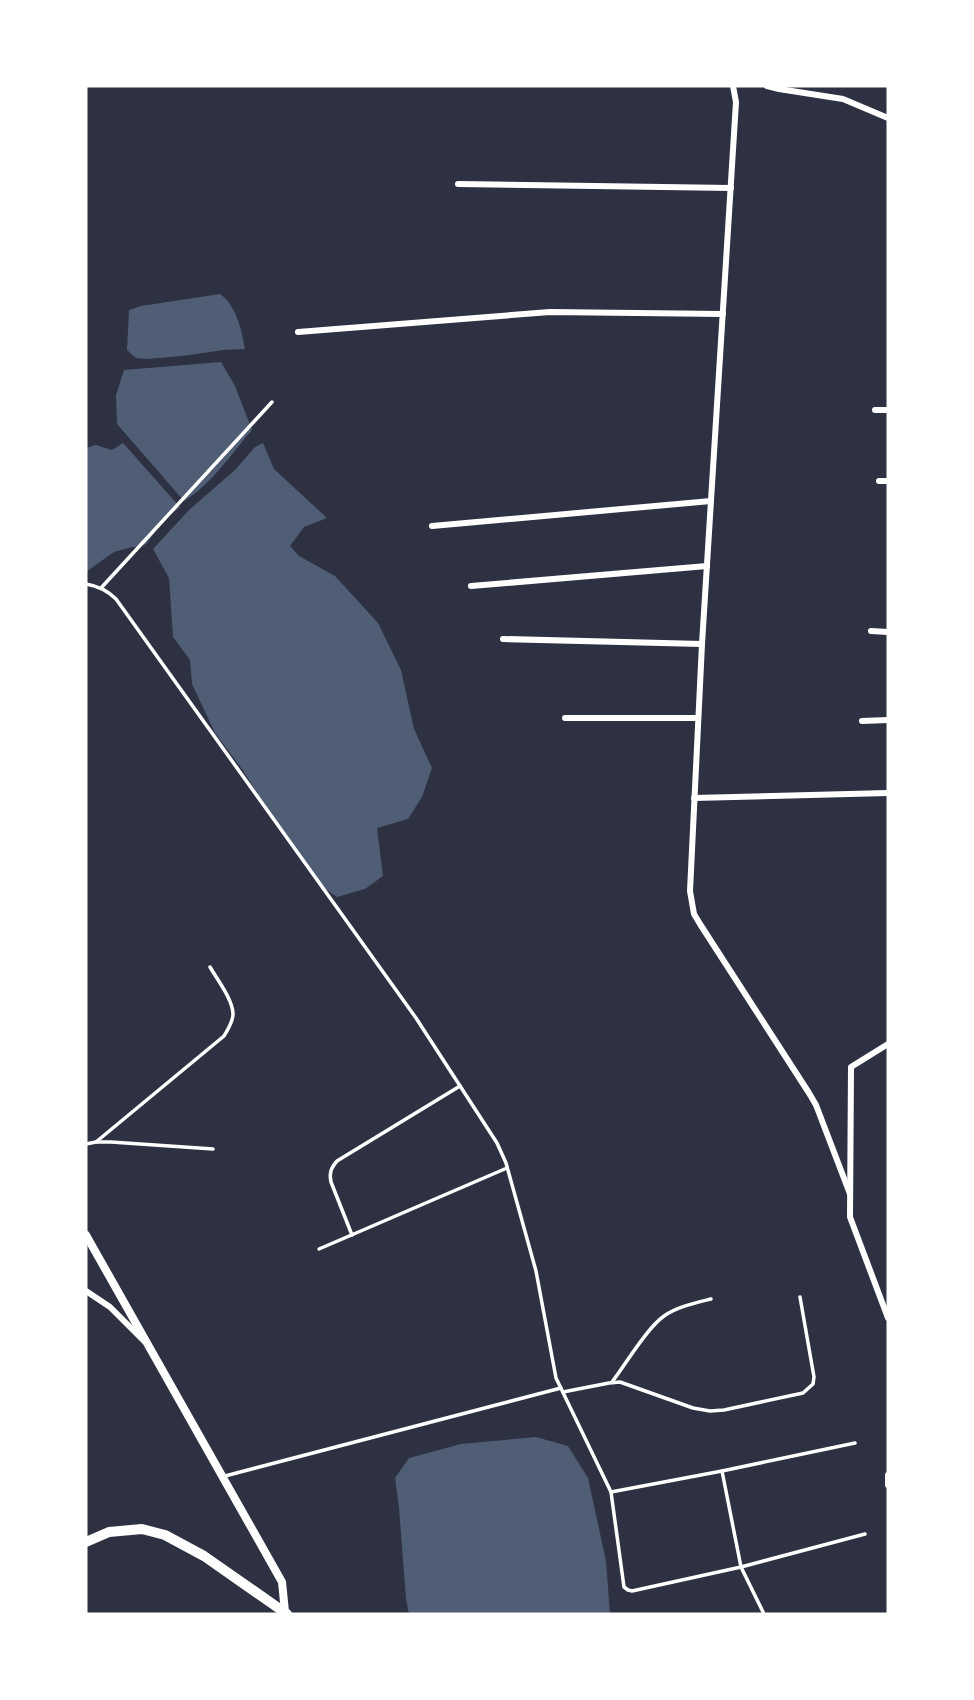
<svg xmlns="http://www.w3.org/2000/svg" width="974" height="1700" viewBox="0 0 974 1700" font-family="Poppins,sans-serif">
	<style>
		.water { fill: #4f5d75 }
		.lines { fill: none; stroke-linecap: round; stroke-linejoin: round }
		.service { stroke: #fff; stroke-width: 3.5 }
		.minor { stroke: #fff; stroke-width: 6 }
		.tertiary { stroke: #fff; stroke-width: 8 }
		.trunk { stroke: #fff; stroke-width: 10 }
	</style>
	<rect width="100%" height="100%" fill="#2d3142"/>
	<!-- water -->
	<g class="water">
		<path d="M220,294C236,305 242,331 245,349L224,350L182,356L147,359L136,358L127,350L129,310L141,306Z"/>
		<path d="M221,362L235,386L252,430C231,454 212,484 184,501L117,424L116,395L124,370Z"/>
		<path d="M123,443L180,507L164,520L146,544L140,547H132L114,552L86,572V448L96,445L112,450Z"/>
		<path d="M263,443L274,469L327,518L304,527L290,546L299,556L335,576L378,623L401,670L414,729L432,768L422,797L408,819L377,828L383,876L365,889L337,897L319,885L262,801L242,769L215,733L192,684L190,660L173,637L169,578L153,549L189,510L235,470L255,447Z"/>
		<path d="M536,1437L568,1446L588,1478L606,1561L610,1614H409L406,1599L399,1508L395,1478L409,1458L461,1444Z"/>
	</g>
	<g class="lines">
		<!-- service -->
		<g class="service">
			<path d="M86,584C98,586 107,590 116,599L416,1018L497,1143L506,1163L536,1271L556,1378L611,1492L624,1587L628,1590L632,1591L741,1567L865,1534"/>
			<path d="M101,588L272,402"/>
			<path d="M96,1142L224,1036C228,1029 233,1022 233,1014C233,1000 217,979 210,967"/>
			<path d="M86,1144L96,1142H111L213,1149"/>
			<path d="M352,1235L331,1182C329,1173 331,1168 337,1161L460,1086"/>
			<path d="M319,1249L507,1168"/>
			<path d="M612,1382C625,1365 647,1328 664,1316C677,1307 695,1303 711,1299"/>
			<path d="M563,1392L609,1383L620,1382L693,1408L710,1411L724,1410L803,1393L813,1384L814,1377L800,1297"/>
			<path d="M722,1471L741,1567L764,1614"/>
			<path d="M225,1476L561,1388"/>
			<path d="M611,1492L722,1471L855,1443"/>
		</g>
		<!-- minor -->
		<g class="minor">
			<path d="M733,86L736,102L702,644L690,891L694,914L700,924L809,1093L816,1105L850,1194"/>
			<path d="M767,86L779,89L843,99L888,118"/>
			<path d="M458,184L731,188"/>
			<path d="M298,332L550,312L723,314"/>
			<path d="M875,410H888"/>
			<path d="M879,481H888"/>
			<path d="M432,526L711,501"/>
			<path d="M471,586L707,566"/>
			<path d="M871,631L888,632"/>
			<path d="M503,639L702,644"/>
			<path d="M565,718H698"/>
			<path d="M862,721L888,720"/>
			<path d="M694,798L888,793"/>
			<path d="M888,1044L851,1067L850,1217L888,1318"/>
			<path d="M86,1291L110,1307L144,1341"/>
			<path d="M888,1475V1485"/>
		</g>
		<!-- tertiary -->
		<path class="tertiary" d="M86,1235L282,1582L285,1612"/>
		<!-- trunk -->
		<path class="trunk" d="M86,1542L109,1532L142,1529L165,1535L204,1556L287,1614"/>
	</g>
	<!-- border -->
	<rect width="974" height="1700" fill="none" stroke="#ffffff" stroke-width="175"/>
</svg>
